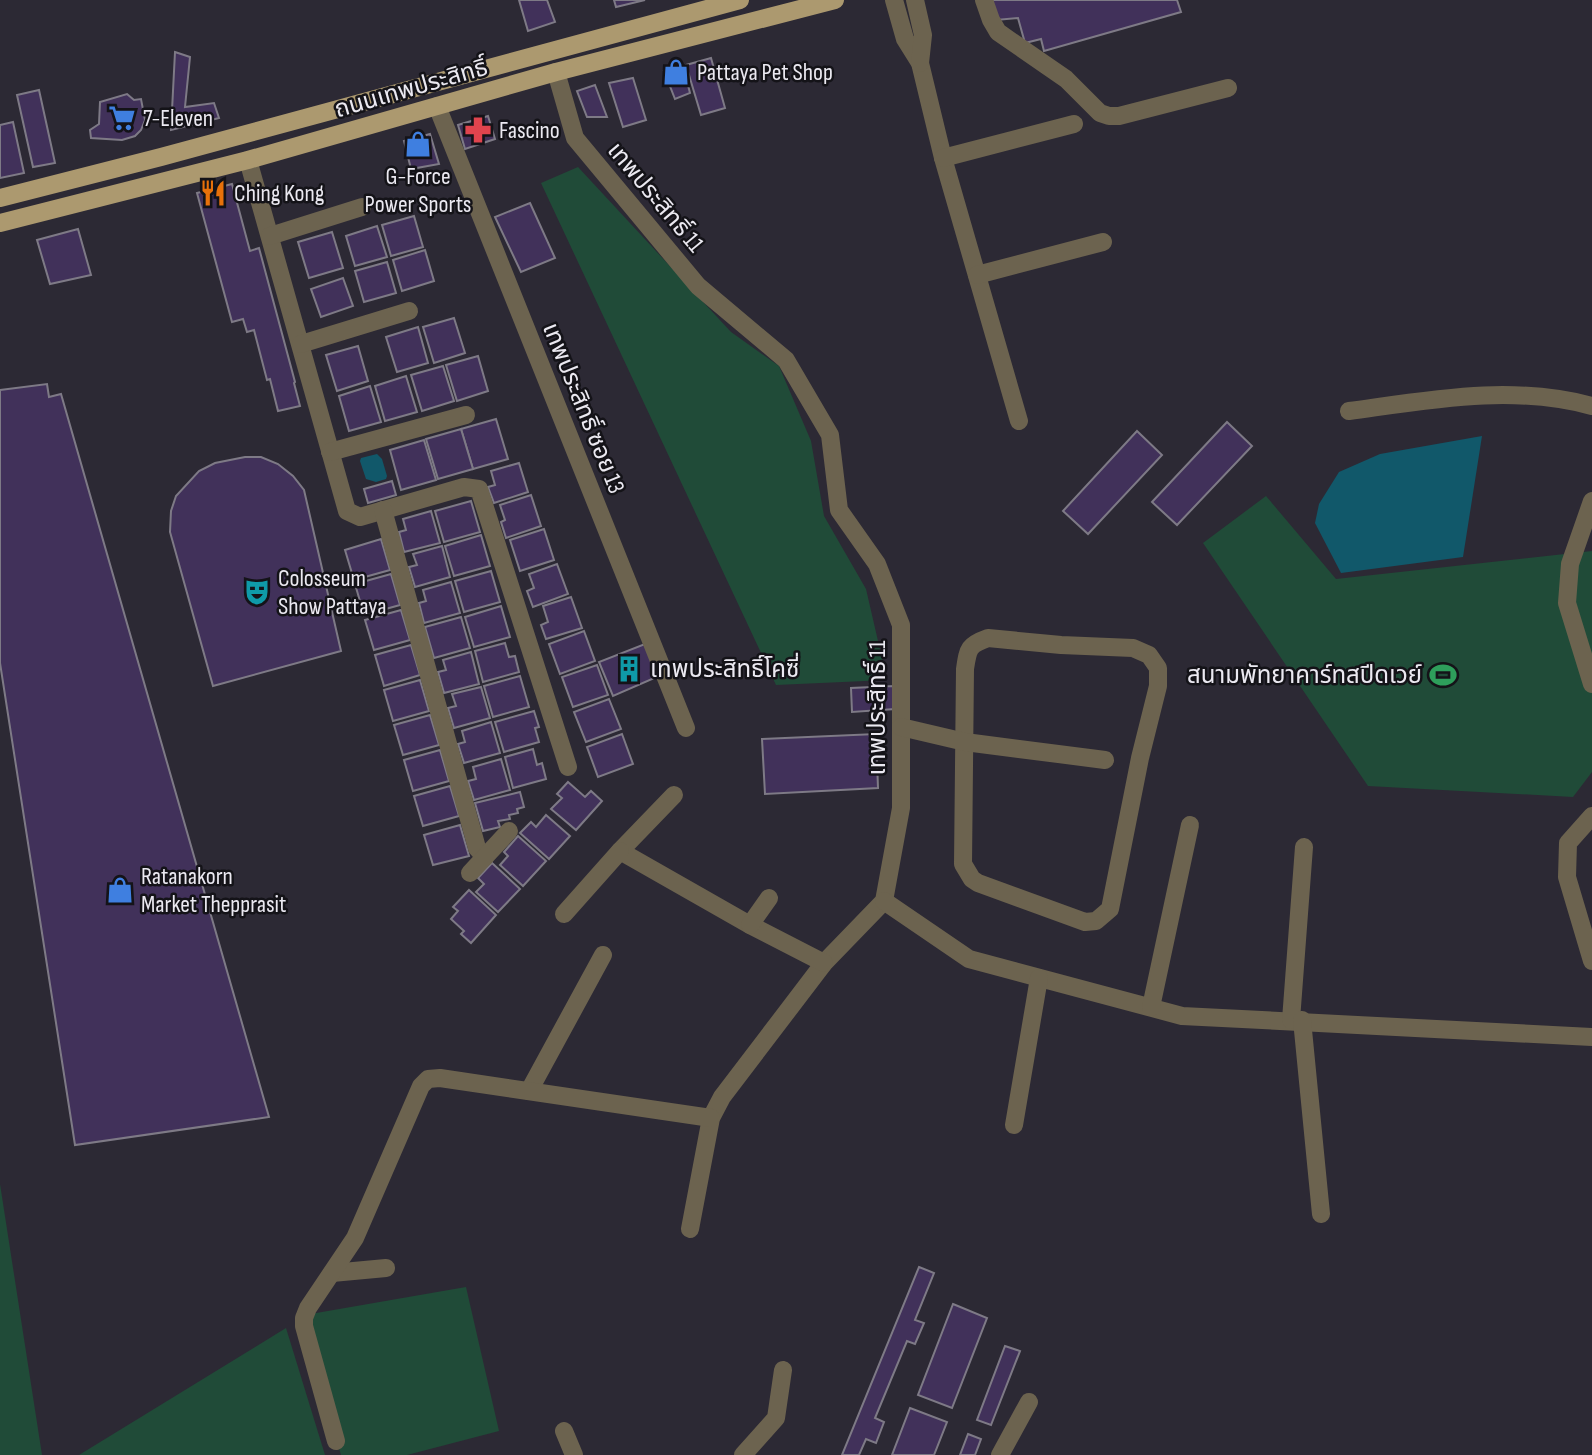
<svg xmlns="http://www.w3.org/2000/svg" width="1592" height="1455" viewBox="0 0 1592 1455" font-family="'Sofia Sans Condensed','Noto Sans Thai',sans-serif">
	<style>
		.green { fill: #204b38 }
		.water { fill: #11586a }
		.building { fill: #41315a; stroke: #7e7a86; stroke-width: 2 }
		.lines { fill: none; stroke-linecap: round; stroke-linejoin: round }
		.minor { stroke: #6c634f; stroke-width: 18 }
		.major { stroke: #ac996f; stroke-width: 18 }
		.labels { text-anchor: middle; stroke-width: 5; stroke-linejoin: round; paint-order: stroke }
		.poi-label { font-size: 24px; fill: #ebe9f1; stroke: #141318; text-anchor: start }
		.street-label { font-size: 24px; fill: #ebe9f1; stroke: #141318 }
	</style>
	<rect width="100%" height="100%" fill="#2c2934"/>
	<!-- green -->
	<g class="green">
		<path d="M578,167L731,332L779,366L811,441L824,516L866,589L887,680L776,685L541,183Z"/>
		<path d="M1266,496L1336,579L1592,551V772L1573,797L1368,786L1203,543Z"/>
		<path d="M0,1184L42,1455H0Z"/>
		<path d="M466,1287L499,1431L407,1455H341L299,1316Z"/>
		<path d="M286,1328L325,1455H79Z"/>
	</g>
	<!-- water -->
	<g class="water">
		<path d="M1482,436L1463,557L1341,573L1315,523L1319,504L1339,472L1380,454Z"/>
		<path d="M377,454L382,459L387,476L386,479L376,482L366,479L360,461L361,458Z"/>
	</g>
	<!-- building -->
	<g class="building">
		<path d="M519,0H547L555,22L528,31Z"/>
		<path d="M614,0H645L616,7Z"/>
		<path d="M989,0H1177L1181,12L1044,51L1041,39L1025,43L1018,18L996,20Z"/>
		<path d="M175,52L190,57L185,107L214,103L219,118L171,130Z"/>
		<path d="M711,58L725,108L701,115L686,65Z"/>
		<path d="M683,66L690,93L675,99L664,71Z"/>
		<path d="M633,78L646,120L623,127L609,83Z"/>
		<path d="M595,85L607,117H587L577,91Z"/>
		<path d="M39,90L55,163L33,167L17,95Z"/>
		<path d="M127,94L134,100L141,99L145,120L141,130L135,136L122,140L91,138L90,130L99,124L100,102Z"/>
		<path d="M488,116L495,139L465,149L458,125Z"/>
		<path d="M13,122L24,173L0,178V125Z"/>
		<path d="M430,134L439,164L411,169L404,141Z"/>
		<path d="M232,184L250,251L259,248L295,382L294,383L300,406L278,411L270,379L267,380L254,330L247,332L243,319L232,322L197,193Z"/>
		<path d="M530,203L555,258L521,272L495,217Z"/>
		<path d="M414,216L423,247L391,256L382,225Z"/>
		<path d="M377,226L387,257L355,266L346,236Z"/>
		<path d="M78,229L91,275L50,284L37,240Z"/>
		<path d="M332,232L343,268L309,278L298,242Z"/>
		<path d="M425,250L434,281L402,291L393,260Z"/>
		<path d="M387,262L396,293L364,302L355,271Z"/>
		<path d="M343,278L353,306L321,317L311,289Z"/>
		<path d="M454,318L465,353L434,363L423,327Z"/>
		<path d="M418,327L428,363L397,372L386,337Z"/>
		<path d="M358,346L368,381L337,391L326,355Z"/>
		<path d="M478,356L488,391L457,401L446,365Z"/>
		<path d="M443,366L454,401L422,411L411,375Z"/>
		<path d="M406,376L417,412L385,421L375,386Z"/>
		<path d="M47,384L49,397L61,394L269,1117L75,1145L0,663V390Z"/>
		<path d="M370,386L381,422L349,431L339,396Z"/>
		<path d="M496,419L508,459L473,469L461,429Z"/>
		<path d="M1227,422L1252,446L1177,525L1152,502Z"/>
		<path d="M461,429L473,469L438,479L426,439Z"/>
		<path d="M1137,431L1162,455L1088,534L1063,511Z"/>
		<path d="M424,440L436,480L401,490L390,450Z"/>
		<path d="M245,457H261L278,464L293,476L304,490L341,651L213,686L170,532L171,511L176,496L199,471L215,463Z"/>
		<path d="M519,463L528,492L494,503L488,487L495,485L491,471Z"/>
		<path d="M392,481L396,495L368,503L364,489Z"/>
		<path d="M531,495L541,526L506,538L501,522L505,520L500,505Z"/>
		<path d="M471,501L480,532L444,542L435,511Z"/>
		<path d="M431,511L440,543L404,552L399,532L406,530L403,519Z"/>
		<path d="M544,529L554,560L520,571L510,540Z"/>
		<path d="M481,535L490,566L454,576L445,546Z"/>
		<path d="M381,539L390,570L354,580L345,550Z"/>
		<path d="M442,546L450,577L415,587L409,567L417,565L413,554Z"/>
		<path d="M557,564L568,594L533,607L527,591L534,588L529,574Z"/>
		<path d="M491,571L500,602L464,612L455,581Z"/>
		<path d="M391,574L400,605L364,615L355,584Z"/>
		<path d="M451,582L460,613L424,623L419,603L426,601L423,590Z"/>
		<path d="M571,597L582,628L546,639L541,625L548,622L543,606Z"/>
		<path d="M501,606L510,637L474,647L465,617Z"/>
		<path d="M401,610L410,640L374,650L365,620Z"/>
		<path d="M461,617L470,648L434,658L425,627Z"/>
		<path d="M584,631L595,661L560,674L549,644Z"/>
		<path d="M505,643L509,657L515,656L519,672L483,682L475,651Z"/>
		<path d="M645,644L659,676L613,696L599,662Z"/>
		<path d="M411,645L420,675L384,686L375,655Z"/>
		<path d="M471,652L479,684L444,693L438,672L446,670L443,660Z"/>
		<path d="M597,665L608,695L573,707L562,677Z"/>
		<path d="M520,676L529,707L493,717L484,686Z"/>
		<path d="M420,680L429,711L393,721L384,690Z"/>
		<path d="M894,686L895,709L852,712L851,688Z"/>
		<path d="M481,687L490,718L454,728L448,708L456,706L452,694Z"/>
		<path d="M609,699L621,729L586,742L574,712Z"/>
		<path d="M534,711L539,727L535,728L539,742L504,752L495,722Z"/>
		<path d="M430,715L439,745L403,755L394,725Z"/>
		<path d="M491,722L500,753L464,763L458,744L465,742L462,731Z"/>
		<path d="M622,734L633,764L598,777L587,747Z"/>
		<path d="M876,734L878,788L765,794L762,739Z"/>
		<path d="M533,749L537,765L542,763L546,779L513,788L505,757Z"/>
		<path d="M440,750L449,781L413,791L404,760Z"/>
		<path d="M501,759L510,790L474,800L468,781L476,779L473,767Z"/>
		<path d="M568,782L585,797L591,791L602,801L576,830L551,809L562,798L557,794Z"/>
		<path d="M450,786L459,816L423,826L414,796Z"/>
		<path d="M520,792L524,807L517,809L518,813L509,815L510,819L498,821L500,827L483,831L475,803Z"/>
		<path d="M546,815L570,836L549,859L520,833L531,822L536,827Z"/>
		<path d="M460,825L469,856L433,865L424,835Z"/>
		<path d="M518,836L546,861L523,886L500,865L508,856L504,852Z"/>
		<path d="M492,863L520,889L498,912L476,892L484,884L478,878Z"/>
		<path d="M469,890L496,915L471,943L461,934L464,931L451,919L458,911L453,907Z"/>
		<path d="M919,1267L934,1273L915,1320L924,1323L915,1344L907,1341L875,1418L884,1422L876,1443L866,1439L859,1455H842Z"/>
		<path d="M953,1304L987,1318L952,1408L918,1395Z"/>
		<path d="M1005,1346L1020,1351L991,1425L977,1420Z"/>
		<path d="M910,1408L947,1422L934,1455H892Z"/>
		<path d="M968,1434L981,1439L975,1455H960Z"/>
	</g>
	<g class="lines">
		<!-- minor -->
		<g class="minor">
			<path d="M894,0L905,39L920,63L943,158L1019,421"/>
			<path d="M915,0L923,35L920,63"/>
			<path d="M984,0L991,20L998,32L1066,79L1100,113L1109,116H1119L1228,88"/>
			<path d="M556,72L575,138L698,286L786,360L830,435L839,510L877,564L901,625V808L884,901L824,963L722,1097L711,1118L690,1229"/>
			<path d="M437,106L686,728"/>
			<path d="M943,158L1074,124"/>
			<path d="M248,160L347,511L360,517L464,487L479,489L568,767"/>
			<path d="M270,236L362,207"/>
			<path d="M977,275L1103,242"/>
			<path d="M301,344L409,311"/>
			<path d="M1349,411C1429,400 1512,384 1592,406"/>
			<path d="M330,452L466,415"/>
			<path d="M1592,501L1570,564L1567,603L1592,684"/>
			<path d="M383,510L477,848L485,857"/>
			<path d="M988,638L1061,645L1133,648L1149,655L1158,668V686L1140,758L1110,909L1096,921L1085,922L978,883L972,879L963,864L965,669C968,649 968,645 988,638Z"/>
			<path d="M901,727L965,742L1105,760"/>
			<path d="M674,795L620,851L750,925L824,963"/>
			<path d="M1592,816L1568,843L1567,877L1592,961"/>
			<path d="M470,873L509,831"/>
			<path d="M884,901L969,959L1182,1016L1592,1037"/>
			<path d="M564,914L620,851"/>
			<path d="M750,925L769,898"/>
			<path d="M1151,1007L1190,825"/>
			<path d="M1291,1020L1304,847"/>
			<path d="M1302,1020L1321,1214"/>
			<path d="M529,1091L603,955"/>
			<path d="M1014,1125L1039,978"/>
			<path d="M332,1273L386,1268"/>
			<path d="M564,1431L574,1455"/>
			<path d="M336,1441L304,1326V1318L308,1308L355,1238L421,1086L428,1079L440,1078L711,1118"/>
			<path d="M743,1455L776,1418L783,1370"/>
			<path d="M1000,1455L1029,1402"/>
		</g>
		<!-- major -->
		<g class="major">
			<path d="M0,198L161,157L740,0"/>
			<path d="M0,223L248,160L556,72L835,0"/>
		</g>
	</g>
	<!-- icons -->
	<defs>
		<g id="shop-bare" transform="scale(2.1)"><path d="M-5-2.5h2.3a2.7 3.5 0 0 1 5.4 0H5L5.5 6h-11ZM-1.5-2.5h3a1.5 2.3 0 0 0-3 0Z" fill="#3f7fe0" stroke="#141318" stroke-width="2.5" paint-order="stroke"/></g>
		<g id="supermarket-bare" transform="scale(2.1)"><path d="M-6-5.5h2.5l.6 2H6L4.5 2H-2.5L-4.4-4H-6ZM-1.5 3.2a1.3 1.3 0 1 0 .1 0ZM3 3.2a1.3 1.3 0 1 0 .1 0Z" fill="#3f7fe0" stroke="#141318" stroke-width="2.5" paint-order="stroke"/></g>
		<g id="pharmacy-bare" transform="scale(2.1)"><path d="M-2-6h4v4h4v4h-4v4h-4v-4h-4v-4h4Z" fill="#e0444e" stroke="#141318" stroke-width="2.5" paint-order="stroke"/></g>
		<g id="restaurant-bare" transform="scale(2.1)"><path d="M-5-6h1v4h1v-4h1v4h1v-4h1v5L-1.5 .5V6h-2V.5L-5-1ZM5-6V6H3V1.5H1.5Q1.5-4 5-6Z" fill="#e8710a" stroke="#141318" stroke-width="2.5" paint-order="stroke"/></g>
		<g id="theatre-bare" transform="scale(2.1)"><path d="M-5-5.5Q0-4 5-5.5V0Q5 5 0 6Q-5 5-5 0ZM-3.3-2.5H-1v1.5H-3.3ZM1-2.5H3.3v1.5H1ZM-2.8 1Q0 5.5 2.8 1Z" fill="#0f9aa8" stroke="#141318" stroke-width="2.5" paint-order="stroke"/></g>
		<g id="building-bare" transform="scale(2.1)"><path d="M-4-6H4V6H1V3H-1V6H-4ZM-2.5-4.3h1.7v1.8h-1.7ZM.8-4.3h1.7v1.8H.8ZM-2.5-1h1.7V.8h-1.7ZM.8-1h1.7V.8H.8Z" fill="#0f9aa8" stroke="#141318" stroke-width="2.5" paint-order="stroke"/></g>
		<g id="stadium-bare" transform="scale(2.1)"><path d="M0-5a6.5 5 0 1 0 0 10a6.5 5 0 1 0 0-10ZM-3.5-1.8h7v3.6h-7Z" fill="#2e9e5b" stroke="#141318" stroke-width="2.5" paint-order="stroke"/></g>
	</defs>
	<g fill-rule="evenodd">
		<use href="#shop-bare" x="676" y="72"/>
		<use href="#supermarket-bare" x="122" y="118"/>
		<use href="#pharmacy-bare" x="478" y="130"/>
		<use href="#shop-bare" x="418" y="144"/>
		<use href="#restaurant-bare" x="213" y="193"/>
		<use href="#theatre-bare" x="257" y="592"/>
		<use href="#building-bare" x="629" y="669"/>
		<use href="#stadium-bare" x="1443" y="675"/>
		<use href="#shop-bare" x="120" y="890"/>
	</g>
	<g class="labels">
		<!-- poi labels -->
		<g class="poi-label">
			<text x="697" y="80">Pattaya Pet Shop</text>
			<text x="143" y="126">7-Eleven</text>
			<text x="499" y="138">Fascino</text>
			<text x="418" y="184" text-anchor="middle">G-Force<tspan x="418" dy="28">Power Sports</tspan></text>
			<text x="234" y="201">Ching Kong</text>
			<text x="278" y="586">Colosseum<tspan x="278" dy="28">Show Pattaya</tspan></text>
			<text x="650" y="677">เทพประสิทธิ์โคซี่</text>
			<text x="1422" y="683" text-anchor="end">สนามพัทยาคาร์ทสปีดเวย์</text>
			<text x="141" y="884">Ratanakorn<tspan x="141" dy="28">Market Thepprasit</tspan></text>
		</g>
		<!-- street labels -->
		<g class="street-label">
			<text transform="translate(411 88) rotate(-16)" y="8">ถนนเทพประสิทธิ์</text>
			<text transform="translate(656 197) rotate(50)" y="8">เทพประสิทธิ์ 11</text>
			<text transform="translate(584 408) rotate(68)" y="8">เทพประสิทธิ์ ซอย 13</text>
			<text transform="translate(877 708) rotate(-90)" y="8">เทพประสิทธิ์ 11</text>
		</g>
	</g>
</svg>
